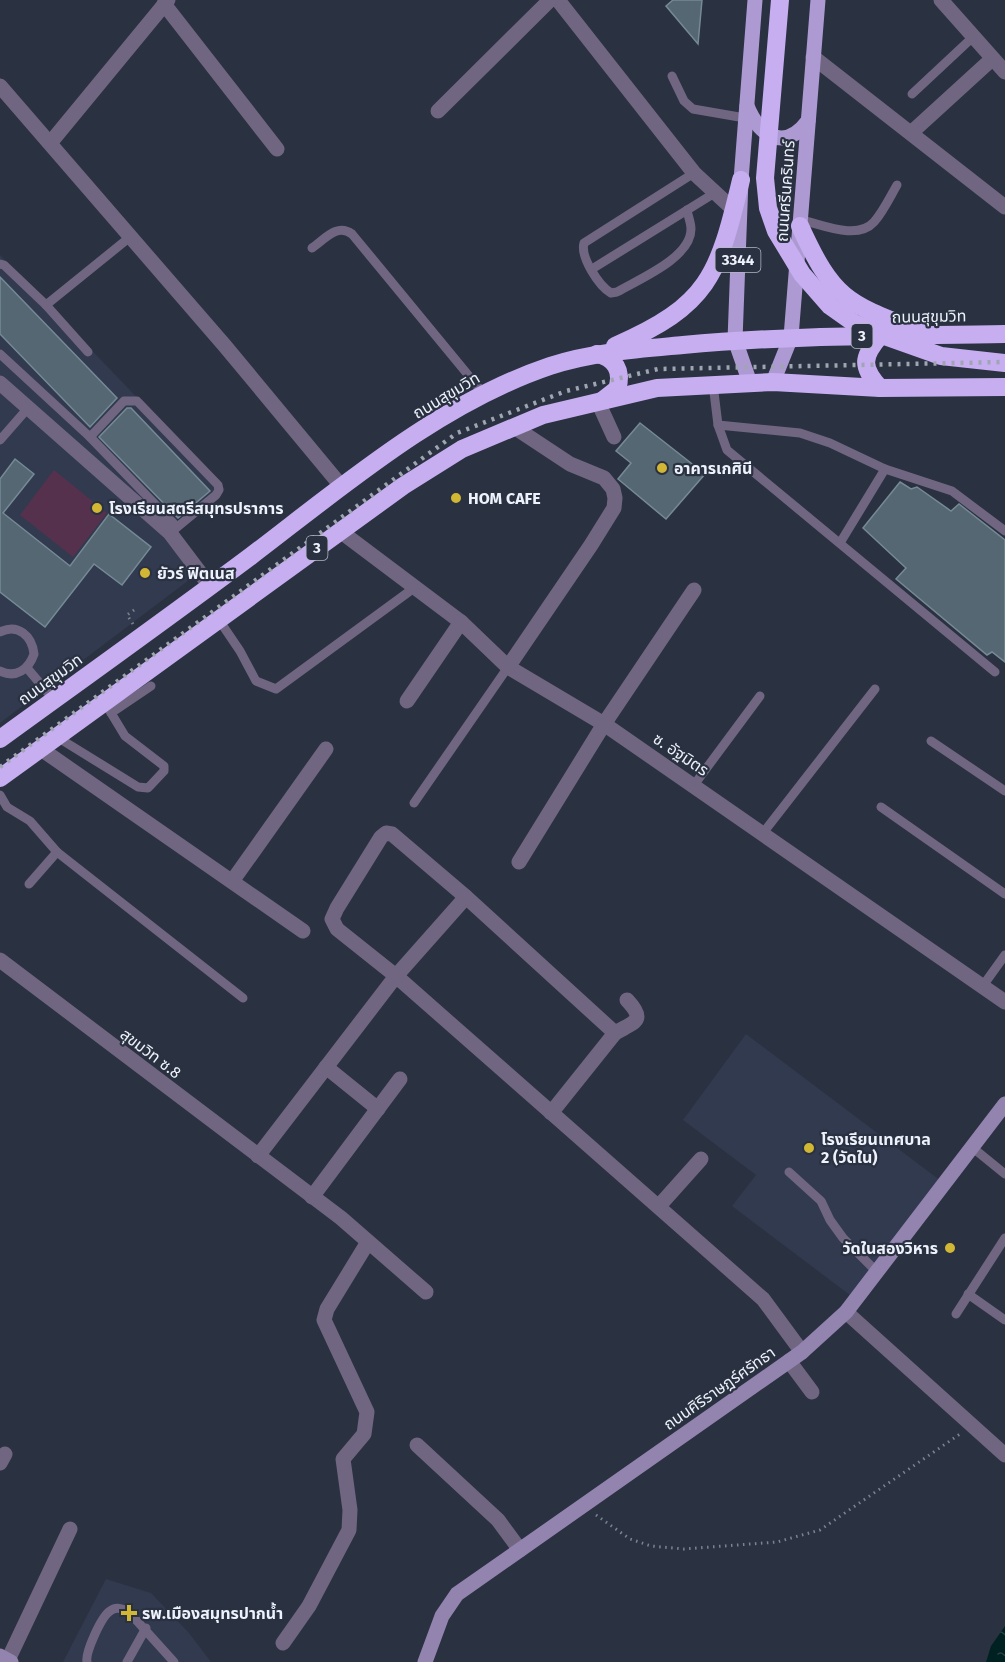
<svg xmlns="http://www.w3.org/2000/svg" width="1005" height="1662" viewBox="0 0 1005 1662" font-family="'Fira Sans','Noto Sans Thai',sans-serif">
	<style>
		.built { fill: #313a4f }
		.green { fill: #56314e }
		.water { fill: url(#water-ripples) }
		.building { fill: #546772; stroke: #768a96; stroke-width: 1.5 }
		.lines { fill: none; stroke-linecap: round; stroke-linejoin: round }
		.path { stroke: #7d8390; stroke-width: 3; stroke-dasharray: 1.5 4.5; stroke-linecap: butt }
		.lane { stroke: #706682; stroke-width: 9 }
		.street { stroke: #706682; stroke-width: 15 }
		.secondary { stroke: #9384af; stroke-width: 15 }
		.primary { stroke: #ae9ad2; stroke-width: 15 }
		.highway { stroke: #c6aef1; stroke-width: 18 }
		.rail { stroke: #9fa5b1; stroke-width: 4.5; stroke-dasharray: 3 6; stroke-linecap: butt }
		.poi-dot { fill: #d2b735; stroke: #2a3140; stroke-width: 2 }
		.labels { text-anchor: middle; stroke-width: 4.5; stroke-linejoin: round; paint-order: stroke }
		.shield { fill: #2a3140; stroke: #b2b8c4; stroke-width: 1.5 }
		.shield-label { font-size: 15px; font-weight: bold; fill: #edf2fc }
		.street-label { font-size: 16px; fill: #edf2fc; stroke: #2a3140 }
		.poi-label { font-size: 16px; font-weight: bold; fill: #edf2fc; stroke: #2a3140; text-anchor: start }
	</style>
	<defs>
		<pattern id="water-ripples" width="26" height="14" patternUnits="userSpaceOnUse" patternTransform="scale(1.5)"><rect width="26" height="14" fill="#002122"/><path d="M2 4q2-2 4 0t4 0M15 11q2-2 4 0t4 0" fill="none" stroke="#264243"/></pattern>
	</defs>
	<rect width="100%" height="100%" fill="#2a3140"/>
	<!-- built -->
	<g class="built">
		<path d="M0,255L225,489L164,528L193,577L0,723Z"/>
		<path d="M746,1034L945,1184L859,1302L732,1206L756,1175L683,1120Z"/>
		<path d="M106,1579L151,1593L189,1633L211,1662H63Z"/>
	</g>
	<!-- green -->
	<path class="green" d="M54,470L107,513L73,557L20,515Z"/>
	<!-- water -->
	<path class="water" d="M1005,1626V1662H986L991,1646Z"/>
	<!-- building -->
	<g class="building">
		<path d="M673,0H702L698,44L666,6Z"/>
		<path d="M0,277L117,398L90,427L0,334Z"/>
		<path d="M127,408H131L210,491L178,518L99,437Z"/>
		<path d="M640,423L705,474L666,519L618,479L631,463L616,451Z"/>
		<path d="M15,459L34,474L3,513L70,566L109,514L151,547L122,585L94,564L45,627L0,592V479Z"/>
		<path d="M900,482L911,489L917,487L951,511L959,504L1005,540V662L992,652L987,655L896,579L906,568L863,528Z"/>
	</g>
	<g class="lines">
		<!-- path -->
		<g class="path">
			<path d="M133,624L127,615L137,608"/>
			<path d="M596,1515L630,1539L651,1546L684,1549L777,1542L820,1530L960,1434"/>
		</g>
		<!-- lane -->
		<g class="lane">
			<path d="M672,76L684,101L693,109L745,118"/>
			<path d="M912,94L973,37"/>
			<path d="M687,210C688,216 691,223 691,229C691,258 639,279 617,292L611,293C599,286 580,257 584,243L694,173"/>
			<path d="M801,220C821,224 857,241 874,222C883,212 890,197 897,185"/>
			<path d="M312,248C325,239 337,223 352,234L483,393"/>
			<path d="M0,264L4,265L46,305L130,237"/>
			<path d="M592,269L713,194"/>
			<path d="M46,305L88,352"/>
			<path d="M0,354L90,437L177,527"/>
			<path d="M713,384L718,425L727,450L995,672"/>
			<path d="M718,425L800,433L830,443L885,469L952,491L1005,531"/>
			<path d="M90,437L124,401H137L218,485L219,490L216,495L170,533"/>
			<path d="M0,440L28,408"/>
			<path d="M840,543L885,469"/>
			<path d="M219,620L240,651L256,681L276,689L414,588"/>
			<path d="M0,632C18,623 32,636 34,654C29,669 16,679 0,671"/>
			<path d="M27,668L54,700"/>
			<path d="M111,713L151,686"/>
			<path d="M57,737L138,787L148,788L164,771V766L125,736L105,703"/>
			<path d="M931,741L1005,791"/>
			<path d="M694,785L760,696"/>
			<path d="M0,795L7,807L30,821L57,852L243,998"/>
			<path d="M414,803L508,667"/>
			<path d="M881,807L1005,894"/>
			<path d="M763,833L875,689"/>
			<path d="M29,884L57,852"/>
			<path d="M982,987L1005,955"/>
			<path d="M973,1148L1005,1174"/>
			<path d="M789,1172L821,1201L830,1220L843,1238L877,1272"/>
			<path d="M968,1294L1005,1320"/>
			<path d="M956,1314L1005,1238"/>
			<path d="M87,1662C85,1653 101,1617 110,1611C116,1606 122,1609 128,1611L174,1662"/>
			<path d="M127,1662L146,1628"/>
		</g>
		<!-- street -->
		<g class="street">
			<path d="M558,0L694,173L734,210"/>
			<path d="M941,0L1005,72"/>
			<path d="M164,4L277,149"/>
			<path d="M813,57L1005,207"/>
			<path d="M0,86L225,346L342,487"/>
			<path d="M438,111L550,0"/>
			<path d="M912,132L992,59"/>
			<path d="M51,142L168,0"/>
			<path d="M0,383L170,533L210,586"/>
			<path d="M598,402L614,437"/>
			<path d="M340,531L461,622L508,667L604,724L1005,1002"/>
			<path d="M508,667L591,545L614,508L615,498L613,489L604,478L570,464L514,427"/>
			<path d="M407,701L461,622"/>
			<path d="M41,749L303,931"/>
			<path d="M519,862L604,724L694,590"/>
			<path d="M233,880L326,749"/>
			<path d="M0,960L341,1218L426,1292"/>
			<path d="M615,1033C634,1022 647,1021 627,1000"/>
			<path d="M326,1067L378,1109"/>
			<path d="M551,1113L615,1033L466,897L392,834L386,833L381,837L337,908L332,919L337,929L396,976L763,1299L802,1352"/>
			<path d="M258,1156L396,976L466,897"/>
			<path d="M312,1197L400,1079"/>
			<path d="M659,1206L701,1159"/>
			<path d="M846,1312L1005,1455"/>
			<path d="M789,1361L812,1392"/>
			<path d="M417,1445L498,1520L520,1550"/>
			<path d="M0,1463L5,1454"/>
			<path d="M283,1643L309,1606L349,1530L350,1510L343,1459L364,1434L367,1412L324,1320L327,1309L368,1242"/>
			<path d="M8,1660L70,1529"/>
		</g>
		<!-- secondary -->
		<g class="secondary">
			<path d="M0,1656L11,1662"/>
			<path d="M425,1662L442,1616L457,1594L802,1352L846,1312L1005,1104"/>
		</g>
		<!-- primary -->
		<g class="primary">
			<path d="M747,106C759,135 784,153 808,121"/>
			<path d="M773,382L791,337L818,0"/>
			<path d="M750,383L735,340L741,180L755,0"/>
		</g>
		<!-- highway -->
		<g class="highway">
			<path d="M780,0L765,178L768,208L776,231L802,274L830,306L854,323L879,334L941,356L1005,363"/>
			<path d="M800,226C834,301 848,304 922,332"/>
			<path d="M615,346C709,305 718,276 741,180"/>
			<path d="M597,354C615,358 623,371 617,389L603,400"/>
			<path d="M880,388C861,367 862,357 880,336"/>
			<path d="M0,739C84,678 168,618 251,556C343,486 440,403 550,366C593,352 639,349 683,345C790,335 898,336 1005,334"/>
			<path d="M0,778L403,486L462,449L543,415L657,388L773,382L880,388L1005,387"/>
		</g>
		<!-- rail -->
		<path class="rail" d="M0,767L457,433L566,391L658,369L1005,362"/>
	</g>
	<!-- markers -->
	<g class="poi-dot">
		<circle cx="662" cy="468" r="6"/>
		<circle cx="456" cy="498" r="6"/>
		<circle cx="97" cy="508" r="6"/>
		<circle cx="145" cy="573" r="6"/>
		<circle cx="809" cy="1148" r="6"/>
		<circle cx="950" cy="1248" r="6"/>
		<path d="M126 1604h6v6h6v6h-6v6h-6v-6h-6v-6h6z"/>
	</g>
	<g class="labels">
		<!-- shield labels -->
		<g class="shield">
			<rect x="715.5" y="248" width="45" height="24" rx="4.5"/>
			<rect x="851.5" y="324" width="21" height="24" rx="4.5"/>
			<rect x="306.5" y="536" width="21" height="24" rx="4.5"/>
		</g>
		<g class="shield-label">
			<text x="738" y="265">3344</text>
			<text x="862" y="341">3</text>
			<text x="317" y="553">3</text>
		</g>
		<!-- street labels -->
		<g class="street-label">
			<text transform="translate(785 191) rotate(-86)" y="6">ถนนศรีนครินทร์</text>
			<text transform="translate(929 316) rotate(-1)" y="6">ถนนสุขุมวิท</text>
			<text transform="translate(446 395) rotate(-31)" y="6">ถนนสุขุมวิท</text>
			<text transform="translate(50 679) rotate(-36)" y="6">ถนนสุขุมวิท</text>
			<text transform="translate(681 754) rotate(34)" y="6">ซ. อัฐมิตร</text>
			<text transform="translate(151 1053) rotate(37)" y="6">สุขมวิท ซ.8</text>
			<text transform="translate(719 1388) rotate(-35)" y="6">ถนนศิริราษฎร์ศรัทธา</text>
		</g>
		<!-- poi labels -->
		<g class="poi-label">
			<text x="674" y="474">อาคารเกศินี</text>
			<text x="468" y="504">HOM CAFE</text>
			<text x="109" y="514">โรงเรียนสตรีสมุทรปราการ</text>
			<text x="157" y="579">ยัวร์ ฟิตเนส</text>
			<text x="821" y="1145">โรงเรียนเทศบาล<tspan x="821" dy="18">2 (วัดใน)</tspan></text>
			<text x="938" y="1254" text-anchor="end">วัดในสองวิหาร</text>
			<text x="142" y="1619">รพ.เมืองสมุทรปากน้ำ</text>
		</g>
	</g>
</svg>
